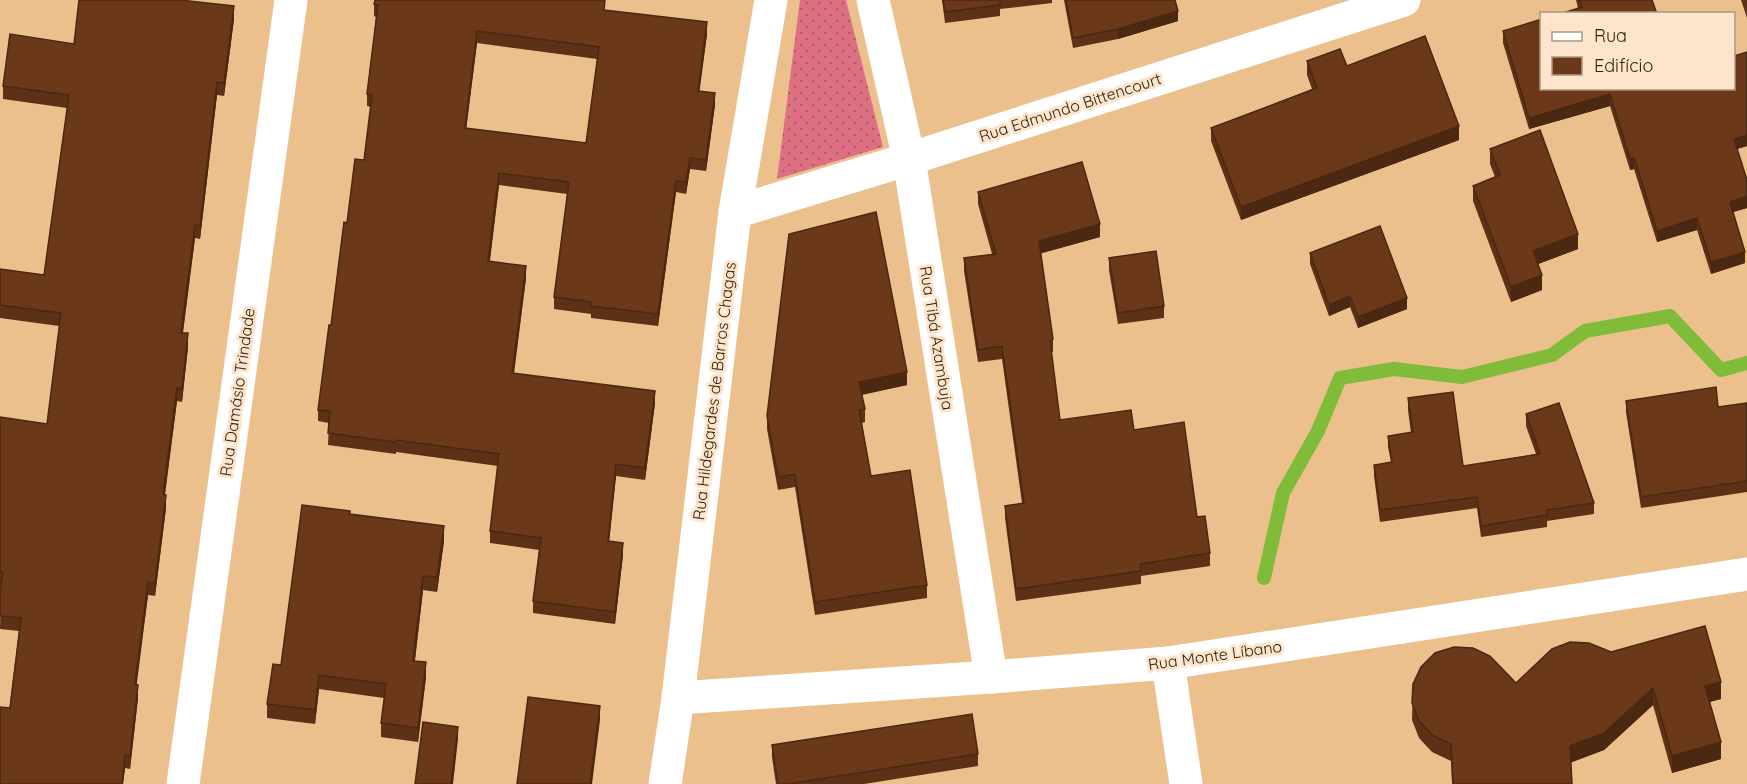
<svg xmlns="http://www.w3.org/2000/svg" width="1747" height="784" viewBox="0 0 1747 784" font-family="Quicksand,sans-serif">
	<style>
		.grass { fill: url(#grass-dots) }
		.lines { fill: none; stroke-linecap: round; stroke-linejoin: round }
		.stream { stroke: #81bb3a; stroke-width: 14 }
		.street { stroke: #fff; stroke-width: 33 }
		.wall { fill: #5c3116; fill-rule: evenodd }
		.shaded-wall { fill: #4b2812 }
		.building { fill: #6b3919; stroke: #4b2812; stroke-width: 1.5; fill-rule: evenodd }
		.labels { text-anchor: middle; stroke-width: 6; stroke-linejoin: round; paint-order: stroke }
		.street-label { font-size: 16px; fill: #33220d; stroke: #fce5cc }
	</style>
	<defs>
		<pattern id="grass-dots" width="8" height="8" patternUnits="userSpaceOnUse" patternTransform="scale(1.5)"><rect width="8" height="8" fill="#dd7183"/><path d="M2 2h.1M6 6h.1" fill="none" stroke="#b45c6a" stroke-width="1.8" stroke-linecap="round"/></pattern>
	</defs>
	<rect width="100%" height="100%" fill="#ecc08c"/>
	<!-- grass -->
	<path class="grass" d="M800,0H846L883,147L777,179Z"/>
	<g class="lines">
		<!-- stream -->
		<path class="stream" d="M1264,578L1283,493L1318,431L1340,378L1394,369L1462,377L1552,355L1585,331L1670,316L1721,370L1747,363"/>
		<!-- street -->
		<g class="street">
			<path d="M873,0L909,159L991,677"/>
			<path d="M735,212L909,159L1404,0"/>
			<path d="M1168,663L1186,784"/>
			<path d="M678,698L991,677L1168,663L1747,574"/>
			<path d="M183,784L291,0"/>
			<path d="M665,784L678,698L735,212L771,0"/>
		</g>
	</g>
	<!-- wall -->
	<g class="wall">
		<path d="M942,0H1052V3L1000,9V16L945,23Z"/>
		<path d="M1064,0H1175L1178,21L1118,39L1073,48Z"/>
		<path d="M1576,0H1652L1578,8Z"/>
		<path d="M1741,0H1747V18Z"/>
		<path d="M374,4L606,10L707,34L699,91L715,105L706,171L690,169L686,194L676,192L658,326L591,318V314L554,309V297L567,194L499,185L490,261L526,278L514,374L655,403L645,480L616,476L609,541L623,555L615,624L533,613V601L539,550L490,543V531L498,466L396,452V454L328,445L329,423L318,421V410L347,223L364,160L371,107L367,106V94L376,17L374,16ZM477,43L597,59L586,143L466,128Z"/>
		<path d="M234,19L224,96L217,95L200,239L195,238L183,333L188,347L182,402L177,401L165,495L166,508L155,596L148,595L136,685L138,698L130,769L125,768L123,784H0L19,631L0,629L1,585H0V417L47,424L59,326L0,318V269L44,275L67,108L3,99V86L74,44Z"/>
		<path d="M1503,31L1542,88H1734L1747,52V146L1737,149L1747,180V208L1733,212L1745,263L1711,274L1697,230L1657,242L1634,169L1630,170L1610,106L1529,129L1503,43Z"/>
		<path d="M1307,61L1347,66L1459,140L1241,220L1211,141V128L1312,89L1307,75Z"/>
		<path d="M1490,149L1578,249L1538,264L1542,290L1511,302L1473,201V186L1495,177L1490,164Z"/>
		<path d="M978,192L1100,237L1041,253L1053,339V352H1051L1060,420L1134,430L1197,517L1210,553V566L1141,576V584L1016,601L1005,518V506L1022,503L1002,359L978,362L964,271V258L992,254L978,204Z"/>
		<path d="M789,234L907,385L862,395L865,409V422L862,423L871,476L927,585V598L815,615L795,487L778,490L767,429V416Z"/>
		<path d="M1310,253L1407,309L1358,328L1350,307L1329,316L1310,264Z"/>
		<path d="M1109,258L1164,306V318L1118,324L1109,270Z"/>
		<path d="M1408,398L1463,466L1536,454L1526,426V414L1594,503V514L1547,521V527L1481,537L1477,508L1380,522L1374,476V465L1391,462L1388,447V436L1411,433L1408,410Z"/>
		<path d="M1626,401L1718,407L1747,403V492L1641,508L1626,412Z"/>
		<path d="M350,514L444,541L437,592L423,590L415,661L426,677L418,742L381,737V723L384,698L319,689L315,724L267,718V704L281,665Z"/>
		<path d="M1552,649L1721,699L1710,702L1721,759L1672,773L1653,705L1604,750L1571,762L1572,784H1452L1451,761L1432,752L1419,738L1412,720L1413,684L1516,683Z"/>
		<path d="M772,745L978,754V766L864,784H776L772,757Z"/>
	</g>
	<!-- shaded-wall -->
	<g class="shaded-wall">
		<path d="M234,6V19L224,96V83Z"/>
		<path d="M1178,11V21L1118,39V29Z"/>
		<path d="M707,22V34L698,103V91Z"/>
		<path d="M477,31V43L465,139V128Z"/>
		<path d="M217,82V95L200,239V226Z"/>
		<path d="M715,93V105L706,171V160Z"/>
		<path d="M1610,94V106L1529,129V118Z"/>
		<path d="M1459,126V140L1241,220V207Z"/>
		<path d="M1747,135V146L1734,150V139Z"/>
		<path d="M1634,157V169L1630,170V159Z"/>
		<path d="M690,158V169L686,194V182Z"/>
		<path d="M499,173V185L488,273V261Z"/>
		<path d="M676,181V192L658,326V314Z"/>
		<path d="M1747,196V208L1730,213V202Z"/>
		<path d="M1697,218V230L1657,242V231Z"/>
		<path d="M1100,224V237L1039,254V241Z"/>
		<path d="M195,225V238L181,346V333Z"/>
		<path d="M1578,234V249L1533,266V251Z"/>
		<path d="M1745,252V263L1711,274V262Z"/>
		<path d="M526,266V278L512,385V373Z"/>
		<path d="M1542,275V290L1511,302V287Z"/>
		<path d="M1350,296V307L1329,316V305Z"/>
		<path d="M1407,298V309L1358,328V317Z"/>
		<path d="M188,333V347L182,402V389Z"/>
		<path d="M907,372V385L859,395V382Z"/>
		<path d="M177,388V401L163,507V494Z"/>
		<path d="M655,391V403L645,480V468Z"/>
		<path d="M616,464V476L608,553V541Z"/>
		<path d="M166,495V508L155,596V583Z"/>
		<path d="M444,526V541L437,592V577Z"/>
		<path d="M623,543V555L615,624V612Z"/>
		<path d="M423,576V590L413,675V661Z"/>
		<path d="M148,582V595L135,698V684Z"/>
		<path d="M426,662V677L418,742V728Z"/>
		<path d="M319,675V689L315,724V710Z"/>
		<path d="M1721,682V699L1705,703V686Z"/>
		<path d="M138,685V698L130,769V756Z"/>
		<path d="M1653,688V705L1604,750L1570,763V746Z"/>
		<path d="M600,706V720L592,784H590Z"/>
		<path d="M458,727V739L453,784H451Z"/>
		<path d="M1721,742V759L1672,773V756Z"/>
		<path d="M125,755V768L123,784H122Z"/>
	</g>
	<!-- building -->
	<g class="building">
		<path d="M79,0H180L234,6L224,83L217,82L200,226L195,225L181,333H188L182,389L177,388L163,494L166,495L155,583L148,582L135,684L138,685L130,756L125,755L122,784H0V707L10,708L21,618L0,616V591L3,572H0V417L47,424L61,313L0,305V269L44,275L69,95L3,86L10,34L74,44Z"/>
		<path d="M375,0H605L604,10L707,22L698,91L715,93L706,160L690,158L686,182L676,181L658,314L591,306V302L554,297L569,182L499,173L488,261L526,266L512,373L655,391L645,468L616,464L608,541L623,543L615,612L533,601L541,538L490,531L499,454L396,440V442L328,433L330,411L318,410L329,325H331L344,222L347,223L355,159L364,160L372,95L367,94L378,5L374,4ZM477,31L599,47L586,143L465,128Z"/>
		<path d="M943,0H1000V5L945,12Z"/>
		<path d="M1066,0H1175L1178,11L1118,29L1073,38Z"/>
		<path d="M1579,0H1652L1657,14H1560L1582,7Z"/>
		<path d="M1542,19V88H1734V56L1747,52V135L1734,139L1747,180V196L1730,202L1745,252L1711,262L1697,218L1657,231L1634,157L1630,159L1610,94L1529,118L1503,31Z"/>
		<path d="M1425,36L1459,126L1241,207L1211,128L1317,88L1307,61L1340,49L1347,66Z"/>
		<path d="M1540,130L1578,234L1533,251L1542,275L1511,287L1473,186L1500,175L1490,149Z"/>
		<path d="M1082,162L1100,224L1039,241L1053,339L1050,340L1060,420L1131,410L1134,430L1184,422L1197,517L1205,516L1210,553L1140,564L1141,571L1016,589L1005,506L1024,503L1002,346L978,350L964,258L996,254L978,192Z"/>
		<path d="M876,212L907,372L859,382L865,409L859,410L871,476L910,470L927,585L815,602L795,474L778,477L767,416L789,234Z"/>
		<path d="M1380,226L1407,298L1358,317L1350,296L1329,305L1310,253Z"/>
		<path d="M1156,251L1164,306L1118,313L1109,258Z"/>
		<path d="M1716,387L1718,407L1747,403V481L1641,497L1626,401Z"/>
		<path d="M1453,392L1463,466L1540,454L1526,414L1559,403L1594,503L1547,510V515L1481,526L1477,497L1380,510L1374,465L1392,462L1388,436L1413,432L1408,398Z"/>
		<path d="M302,505L350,511V514L444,526L437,577L423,576L413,661L426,662L418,728L381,723L386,684L319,675L315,710L267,704L273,664L281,665Z"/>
		<path d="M1705,626L1721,682L1705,686L1721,742L1672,756L1653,688L1604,733L1570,746L1572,784H1453L1451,744L1432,735L1419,721L1412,703L1413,684L1421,667L1435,653L1454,647L1473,648L1490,656L1516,683L1552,649L1570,642L1589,643L1611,652Z"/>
		<path d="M528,697L600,706L590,784H517Z"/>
		<path d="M972,714L978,754L788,784H778L772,745Z"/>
		<path d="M423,722L458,727L451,784H415Z"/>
	</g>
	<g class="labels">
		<!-- street labels -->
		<g class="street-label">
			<text transform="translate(1070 107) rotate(-18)" y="6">Rua Edmundo Bittencourt</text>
			<text transform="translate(937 338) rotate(81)" y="6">Rua Tibá Azambuja</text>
			<text transform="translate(714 391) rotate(-83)" y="6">Rua Hildegardes de Barros Chagas</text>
			<text transform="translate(237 392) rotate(-82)" y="6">Rua Damásio Trindade</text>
			<text transform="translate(1215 655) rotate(-8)" y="6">Rua Monte Líbano</text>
		</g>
	</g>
	<!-- legend -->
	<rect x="1540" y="12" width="195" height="78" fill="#fce5cc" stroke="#ac9780" stroke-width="1.5"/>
	<rect x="1552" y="32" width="30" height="9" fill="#ffffff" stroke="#ac9780" stroke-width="1.5"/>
	<text x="1594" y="42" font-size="18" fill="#33220d">Rua</text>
	<rect x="1552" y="57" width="30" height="18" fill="#6b3919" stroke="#ac9780" stroke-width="1.5"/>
	<text x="1594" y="72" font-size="18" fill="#33220d">Edifício</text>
</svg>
